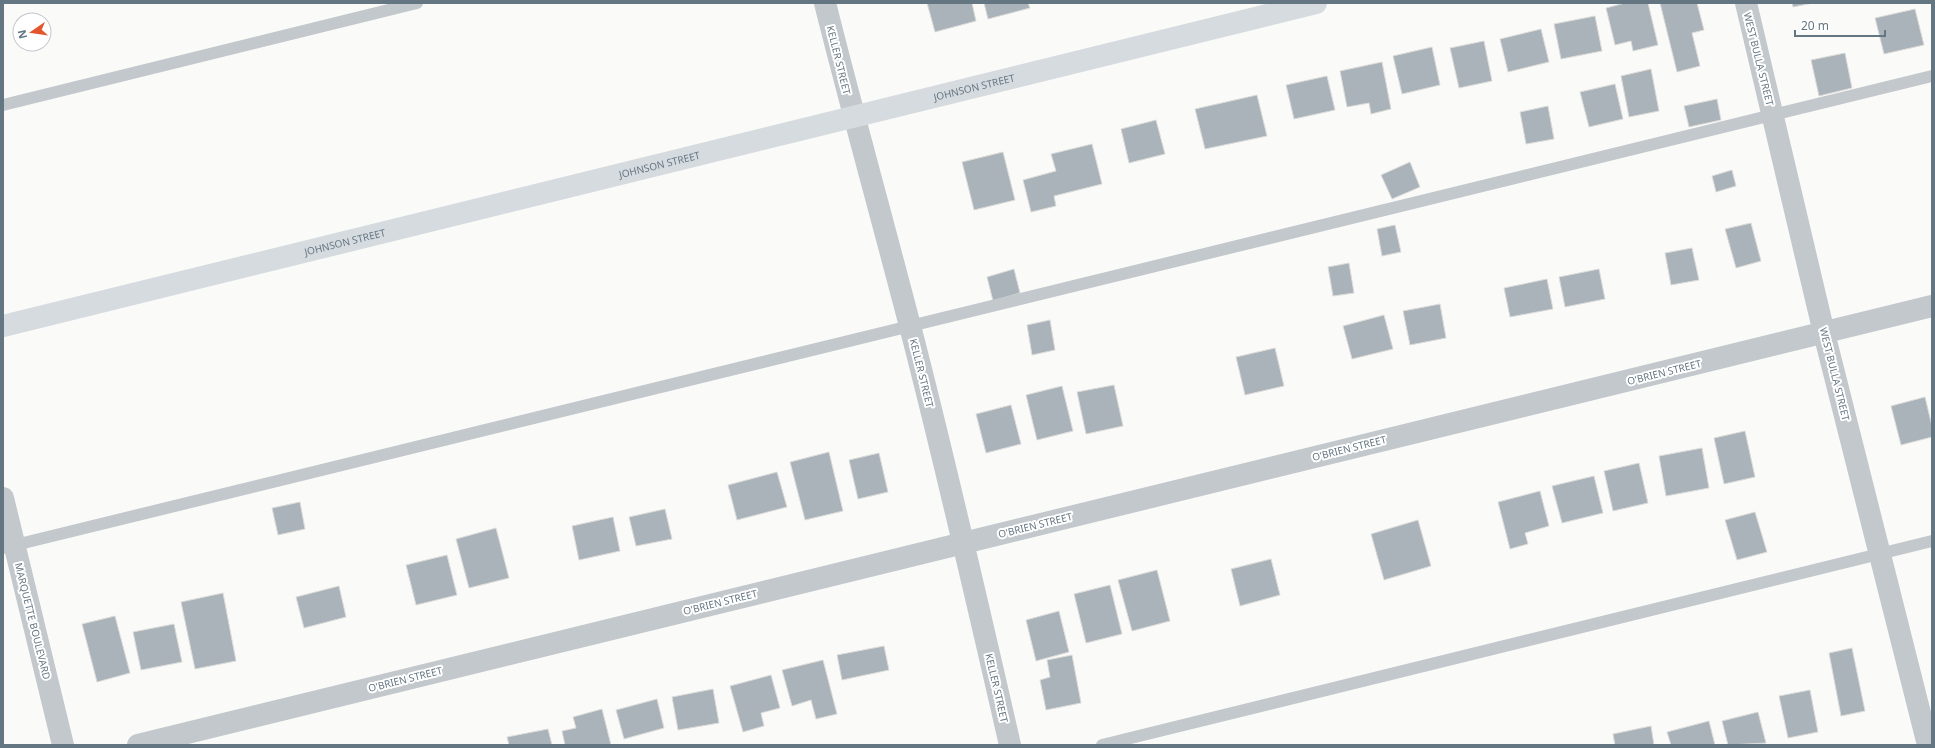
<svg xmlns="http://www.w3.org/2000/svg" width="1935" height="748" viewBox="0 0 1935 748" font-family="'Noto Sans',sans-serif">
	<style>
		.building { fill: #aab3b9; stroke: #dcdcda }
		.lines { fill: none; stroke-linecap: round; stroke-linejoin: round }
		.lane { stroke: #c3c8cc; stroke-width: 12 }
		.street { stroke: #c3c8cc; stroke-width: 22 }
		.secondary { stroke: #d6dbdf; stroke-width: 22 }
		.labels { text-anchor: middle; stroke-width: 4; stroke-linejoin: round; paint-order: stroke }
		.street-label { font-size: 10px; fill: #657683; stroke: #fff }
	</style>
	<rect width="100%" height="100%" fill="#fafaf8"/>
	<!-- building -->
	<g class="building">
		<path d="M927,3H972L976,21L935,32Z"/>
		<path d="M984,3H1028L1030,8L988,19Z"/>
		<path d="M1625,3H1648L1658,45L1633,51L1631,41L1615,45L1606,8Z"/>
		<path d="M1660,3H1697L1704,30L1692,33L1700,66L1677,72Z"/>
		<path d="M1792,3H1813L1793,7Z"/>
		<path d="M1915,9L1924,45L1884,54L1875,18Z"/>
		<path d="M1595,16L1602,51L1561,59L1554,24Z"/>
		<path d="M1541,29L1549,62L1508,72L1500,39Z"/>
		<path d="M1484,41L1492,81L1459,88L1450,48Z"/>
		<path d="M1432,47L1440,85L1402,94L1393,56Z"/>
		<path d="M1845,53L1852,88L1819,96L1811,60Z"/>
		<path d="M1382,62L1391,109L1371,114L1369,103L1347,107L1340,71Z"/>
		<path d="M1651,69L1659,111L1629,117L1621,76Z"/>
		<path d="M1327,76L1335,110L1294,119L1286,85Z"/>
		<path d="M1615,84L1623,119L1589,127L1580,92Z"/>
		<path d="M1257,95L1267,136L1205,149L1195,109Z"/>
		<path d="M1717,99L1721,120L1689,127L1684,106Z"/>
		<path d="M1548,106L1554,139L1526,144L1520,112Z"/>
		<path d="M1156,120L1165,154L1129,163L1121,129Z"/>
		<path d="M1092,144L1102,184L1054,196L1056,206L1031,212L1023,180L1056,171L1051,154Z"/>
		<path d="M1003,152L1015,200L974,210L962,162Z"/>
		<path d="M1410,162L1420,187L1392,199L1381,175Z"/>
		<path d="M1732,170L1736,186L1716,192L1712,176Z"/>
		<path d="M1751,223L1761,261L1736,268L1725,229Z"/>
		<path d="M1395,225L1401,252L1382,256L1377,229Z"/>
		<path d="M1692,248L1699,280L1671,285L1665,253Z"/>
		<path d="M1349,263L1354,293L1333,296L1328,267Z"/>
		<path d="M1014,269L1020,293L993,301L987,277Z"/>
		<path d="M1599,269L1605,299L1565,307L1559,277Z"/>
		<path d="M1547,279L1553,309L1510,317L1504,288Z"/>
		<path d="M1440,304L1446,338L1410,345L1403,311Z"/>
		<path d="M1384,315L1393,349L1352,359L1343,326Z"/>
		<path d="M1050,320L1055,350L1032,355L1027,325Z"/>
		<path d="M1275,348L1284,386L1245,395L1236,357Z"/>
		<path d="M1114,385L1123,426L1086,434L1077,392Z"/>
		<path d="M1062,386L1073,431L1037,440L1026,395Z"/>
		<path d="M1925,397L1932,426V437L1901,445L1891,406Z"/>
		<path d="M1011,405L1021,444L986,453L976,414Z"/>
		<path d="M1745,431L1755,477L1724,484L1714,438Z"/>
		<path d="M1702,448L1709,488L1666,496L1659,456Z"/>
		<path d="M829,452L843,511L805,520L790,462Z"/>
		<path d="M879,453L888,492L858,499L849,460Z"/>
		<path d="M1639,463L1648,503L1613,511L1604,471Z"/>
		<path d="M777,472L787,507L737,520L728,485Z"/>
		<path d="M1594,476L1603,513L1562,523L1552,486Z"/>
		<path d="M1540,491L1549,526L1525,533L1528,544L1510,549L1498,502Z"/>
		<path d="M300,502L305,529L278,535L272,508Z"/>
		<path d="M665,509L672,539L636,546L629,517Z"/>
		<path d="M1755,512L1767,552L1737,560L1725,520Z"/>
		<path d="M613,517L620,551L579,560L572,526Z"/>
		<path d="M1418,520L1431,566L1384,580L1371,534Z"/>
		<path d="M496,528L509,578L469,588L456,539Z"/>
		<path d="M447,555L457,595L416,605L406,565Z"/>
		<path d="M1271,559L1280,595L1240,606L1231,569Z"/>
		<path d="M1157,570L1170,621L1132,631L1118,580Z"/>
		<path d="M1110,585L1122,634L1086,643L1074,594Z"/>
		<path d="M339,586L346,617L304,628L296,597Z"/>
		<path d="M223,593L236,661L195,669L181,602Z"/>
		<path d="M1059,611L1069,652L1036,661L1026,620Z"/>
		<path d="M115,616L130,673L97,682L82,624Z"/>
		<path d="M174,624L182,662L141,670L133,632Z"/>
		<path d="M884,646L889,670L842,680L837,655Z"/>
		<path d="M1852,648L1865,711L1841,716L1829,653Z"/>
		<path d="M1072,655L1081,703L1046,710L1040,680L1050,677L1047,660Z"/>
		<path d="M823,660L837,714L816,719L811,700L792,706L782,670Z"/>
		<path d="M771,675L780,708L761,713L764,726L743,732L730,686Z"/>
		<path d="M713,689L719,723L678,730L672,697Z"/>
		<path d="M1810,690L1818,732L1788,738L1779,696Z"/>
		<path d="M657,699L664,728L624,739L616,710Z"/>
		<path d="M602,709L611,745H565L562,731L576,728L573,717Z"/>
		<path d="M1758,712L1766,743L1728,745L1722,721Z"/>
		<path d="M1709,721L1715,745H1671L1667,732Z"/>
		<path d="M1651,726L1654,745H1615L1613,734Z"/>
		<path d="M548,729L552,745H509L507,737Z"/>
	</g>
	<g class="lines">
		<!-- lane -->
		<g class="lane">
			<path d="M3,105L417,3"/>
			<path d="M3,548L1932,76"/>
			<path d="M1102,745L1932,541"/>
		</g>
		<!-- street -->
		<g class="street">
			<path d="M825,3C852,111 882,218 910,326C946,465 978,605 1010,745"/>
			<path d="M1746,3L1824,333L1928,745"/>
			<path d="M3,498L63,745"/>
			<path d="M138,745L1932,306"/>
		</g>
		<!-- secondary -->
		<path class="secondary" id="s1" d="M3,326L1316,3"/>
	</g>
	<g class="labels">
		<!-- street labels -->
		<g class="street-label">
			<text transform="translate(1759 59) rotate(76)" y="4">WEST BULLA STREET</text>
			<text transform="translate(839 60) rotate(76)" y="4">KELLER STREET</text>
			<text dy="4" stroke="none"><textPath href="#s1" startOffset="1000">JOHNSON STREET</textPath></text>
			<text dy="4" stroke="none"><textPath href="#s1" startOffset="676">JOHNSON STREET</textPath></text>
			<text dy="4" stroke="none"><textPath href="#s1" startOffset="352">JOHNSON STREET</textPath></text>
			<text transform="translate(1664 372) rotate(-14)" y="4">O'BRIEN STREET</text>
			<text transform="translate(922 373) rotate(76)" y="4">KELLER STREET</text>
			<text transform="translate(1835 374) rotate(76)" y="4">WEST BULLA STREET</text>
			<text transform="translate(1349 448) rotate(-14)" y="4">O'BRIEN STREET</text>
			<text transform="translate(1035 525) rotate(-14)" y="4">O'BRIEN STREET</text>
			<text transform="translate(720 602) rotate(-14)" y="4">O'BRIEN STREET</text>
			<text transform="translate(33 621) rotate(76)" y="4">MARQUETTE BOULEVARD</text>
			<text transform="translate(405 679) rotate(-14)" y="4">O'BRIEN STREET</text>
			<text transform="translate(997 688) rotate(77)" y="4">KELLER STREET</text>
		</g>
	</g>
	<!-- border -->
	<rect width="1935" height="748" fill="none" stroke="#657683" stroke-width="8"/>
	<!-- north arrow -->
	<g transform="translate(32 32) rotate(257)"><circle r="19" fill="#ffffff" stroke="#c1c8cd"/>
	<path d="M0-3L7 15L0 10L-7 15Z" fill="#e4572e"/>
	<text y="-6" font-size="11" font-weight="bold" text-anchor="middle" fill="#657683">N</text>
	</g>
	<!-- scale -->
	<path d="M1795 30v6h90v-6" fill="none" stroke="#657683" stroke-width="2"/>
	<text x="1801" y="30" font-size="12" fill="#657683" stroke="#ffffff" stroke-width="3" paint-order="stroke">20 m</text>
</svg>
